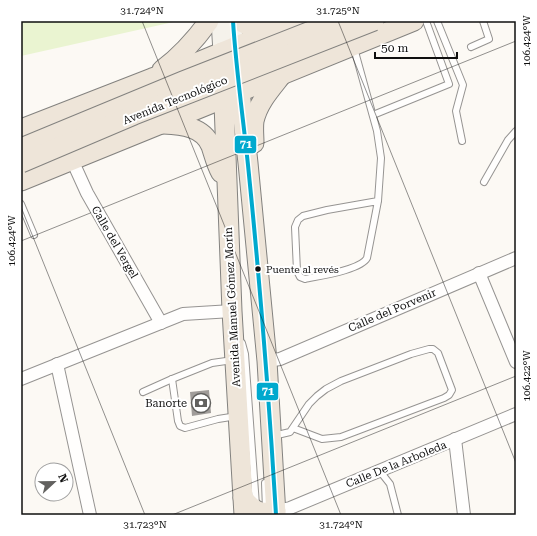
<svg xmlns="http://www.w3.org/2000/svg" width="537" height="536" viewBox="0 0 537 536" font-family="'Roboto Serif',serif">
	<style>
		.green { fill: #eaf4d1 }
		.building { fill: #a09c99 }
		.lines { fill: none; stroke-linecap: round; stroke-linejoin: round }
		.lane-casing { stroke: #969492; stroke-width: 8 }
		.street-casing { stroke: #969492; stroke-width: 14 }
		.secondary-casing { stroke: #8c8b89; stroke-width: 19 }
		.primary-casing { stroke: #83827f; stroke-width: 21 }
		.lane { stroke: #fffefd; stroke-width: 6 }
		.street { stroke: #fffefd; stroke-width: 12 }
		.secondary { stroke: #f5f2eb; stroke-width: 17 }
		.primary { stroke: #eee5d9; stroke-width: 19 }
		.primary-bridge-casing { stroke: #83827f; stroke-width: 21; stroke-linecap: butt }
		.primary-bridge { stroke: #eee5d9; stroke-width: 19 }
		.bus-1-casing { stroke: #fff; stroke-width: 7 }
		.bus-1 { stroke: #00a9ce; stroke-width: 4 }
		.ticks { fill: none; stroke: #0f0f0f; stroke-width: 1; stroke-opacity: 0.45 }
		.bus-dot { fill: #0f0f0f; stroke: #fff; stroke-width: 1.5 }
		.labels { text-anchor: middle; stroke-width: 4; stroke-linejoin: round; paint-order: stroke }
		.bus-label { font-size: 10px; fill: #0f0f0f; stroke: #fff; text-anchor: start }
		.street-label { font-size: 11px; fill: #0f0f0f; stroke: #fff }
		.poi-label { font-size: 11px; fill: #0f0f0f; stroke: #fff; text-anchor: end }
		.line-badge { stroke: #fff; stroke-width: 1.5 }
		.badge-label { font-size: 11px; text-anchor: middle; font-weight: bold; fill: #fff }
		.neatline { fill: none; stroke: #0f0f0f; stroke-width: 1.5 }
		.ticks-label { font-size: 10px; text-anchor: middle; fill: #0f0f0f }
	</style>
	<rect width="100%" height="100%" fill="#fcf9f4"/>
	<!-- green -->
	<path class="green" d="M21,21H178L21,56Z"/>
	<!-- building -->
	<path class="building" d="M209,390L211,413L192,416L190,392Z"/>
	<g class="lines">
		<!-- lane casing -->
		<g class="lane-casing">
			<g id="lane">
				<path d="M437,21L463,85L456,111L462,141"/>
				<path d="M471,47L489,39L483,21"/>
				<path d="M354,48L377,131L381,158L378,201L367,258C361,270 319,276 305,279L300,277L297,271L295,227L298,220L303,216L327,210L378,201"/>
				<path d="M373,115L449,84L426,21"/>
				<path d="M484,182L508,140L516,131"/>
				<path d="M21,204L34,235"/>
				<path d="M242,343L245,354L256,505"/>
				<path d="M172,379L178,421L180,426L185,428L218,419L237,416"/>
				<path d="M143,392L172,379L212,363L233,360"/>
				<path d="M273,436L290,432L309,404L317,396L326,389L341,381L411,354L429,349H433L438,353L452,390L449,395L444,398L341,437L322,439L293,428"/>
				<path d="M379,470L390,484L398,515"/>
				<path d="M265,483L266,509"/>
			</g>
		</g>
		<!-- street casing -->
		<g class="street-casing">
			<g id="street">
				<path d="M72,160L87,193L161,323"/>
				<path d="M479,273L516,362"/>
				<path d="M267,361L280,359L516,258"/>
				<path d="M57,364L90,515"/>
				<path d="M21,379L183,314L232,311"/>
				<path d="M455,439L464,515"/>
				<path d="M276,511L290,508L516,414"/>
			</g>
		</g>
		<!-- secondary casing -->
		<g class="secondary-casing">
			<g id="secondary">
				<path d="M220,21L222,52"/>
				<path d="M233,21L235,47"/>
			</g>
		</g>
		<!-- primary casing -->
		<g class="primary-casing">
			<g id="primary">
				<path d="M239,21L253,28H274"/>
				<path d="M235,47L248,163L267,361L276,515"/>
				<path d="M222,52L232,311L244,515"/>
				<path d="M162,70C181,56 195,40 209,21"/>
				<path d="M163,124C181,125 203,126 211,146C214,155 216,164 221,173"/>
				<path d="M21,129L152,78L198,62L297,21"/>
				<path d="M254,143C254,136 253,128 254,121C258,103 270,90 281,76"/>
				<path d="M21,181L414,21"/>
				<path d="M243,498C255,512 258,514 276,511"/>
			</g>
		</g>
		<!-- lane -->
		<use href="#lane" class="lane"/>
		<!-- street -->
		<use href="#street" class="street"/>
		<!-- secondary -->
		<use href="#secondary" class="secondary"/>
		<!-- primary -->
		<use href="#primary" class="primary"/>
		<!-- primary-bridge casing -->
		<g class="primary-bridge-casing">
			<g id="primary-bridge">
				<path d="M21,148L183,81L336,21"/>
				<path d="M21,163L134,115L374,21"/>
			</g>
		</g>
		<!-- primary-bridge -->
		<use href="#primary-bridge" class="primary-bridge"/>
		<!-- bus-1 casing -->
		<g class="bus-1-casing">
			<path id="bus-1" d="M233,21C236,69 243,117 248,165C260,282 269,398 276,515"/>
		</g>
		<!-- bus-1 -->
		<use href="#bus-1" class="bus-1"/>
	</g>
	<!-- ticks -->
	<path class="ticks" d="M142,21L341,515M338,21L516,463M21,207L145,515M21,241L516,41M172,515L516,376"/>
	<!-- icons -->
	<defs>
		<g id="bank-ring" transform="scale(1)"><circle r="9.5" fill="#fff" stroke="#62615f" stroke-width="1.5"/><path d="M-6-4H6V4H-6ZM0-2.3a2.3 2.3 0 1 0 0 4.6a2.3 2.3 0 1 0 0-4.6Z" fill="#62615f"/></g>
	</defs>
	<g fill-rule="evenodd">
		<use href="#bank-ring" x="201" y="403"/>
	</g>
	<!-- markers -->
	<circle class="bus-dot" cx="258" cy="269" r="3.5"/>
	<g class="labels">
		<!-- bus labels -->
		<g class="bus-label">
			<text x="266" y="273">Puente al revés</text>
		</g>
		<!-- street labels -->
		<g class="street-label">
			<text transform="translate(175 100) rotate(-22)" y="4">Avenida Tecnológico</text>
			<text transform="translate(115 242) rotate(60)" y="4">Calle del Vergel</text>
			<text transform="translate(232 307) rotate(-93)" y="4">Avenida Manuel Gómez Morín</text>
			<text transform="translate(392 310) rotate(-23)" y="4">Calle del Porvenir</text>
			<text transform="translate(396 464) rotate(-22)" y="4">Calle De la Arboleda</text>
		</g>
		<!-- poi labels -->
		<g class="poi-label">
			<text x="187" y="407">Banorte</text>
		</g>
	</g>
	<g class="line-badge">
		<rect x="234" y="135" width="23" height="19" rx="4" fill="#00a9ce"/>
		<rect x="256" y="382" width="23" height="19" rx="4" fill="#00a9ce"/>
	</g>
	<g class="badge-label">
		<text x="246" y="148">71</text>
		<text x="268" y="395">71</text>
	</g>
	<!-- border -->
	<rect width="537" height="536" fill="none" stroke="#ffffff" stroke-width="44"/>
	<!-- north arrow -->
	<g transform="translate(54 482) rotate(68)"><circle r="19" fill="#ffffff" stroke="#9f9f9f"/>
	<path d="M0-3L7 15L0 10L-7 15Z" fill="#62615f"/>
	<text y="-6" font-size="11" font-weight="bold" text-anchor="middle" fill="#0f0f0f">N</text>
	</g>
	<!-- scale -->
	<path d="M375 52v6h82v-6" fill="none" stroke="#0f0f0f" stroke-width="2"/>
	<text x="381" y="52" font-size="12" fill="#0f0f0f" stroke="#ffffff" stroke-width="3" paint-order="stroke">50 m</text>
	<rect x="22" y="22" width="493" height="492" class="neatline"/>
	<g class="ticks-label">
		<text x="142" y="14">31.724°N</text>
		<text x="338" y="14">31.725°N</text>
		<text transform="translate(526 41) rotate(-90)" y="4">106.424°W</text>
		<text transform="translate(11 241) rotate(-90)" y="4">106.424°W</text>
		<text transform="translate(526 376) rotate(-90)" y="4">106.422°W</text>
		<text x="145" y="528">31.723°N</text>
		<text x="341" y="528">31.724°N</text>
	</g>
</svg>
